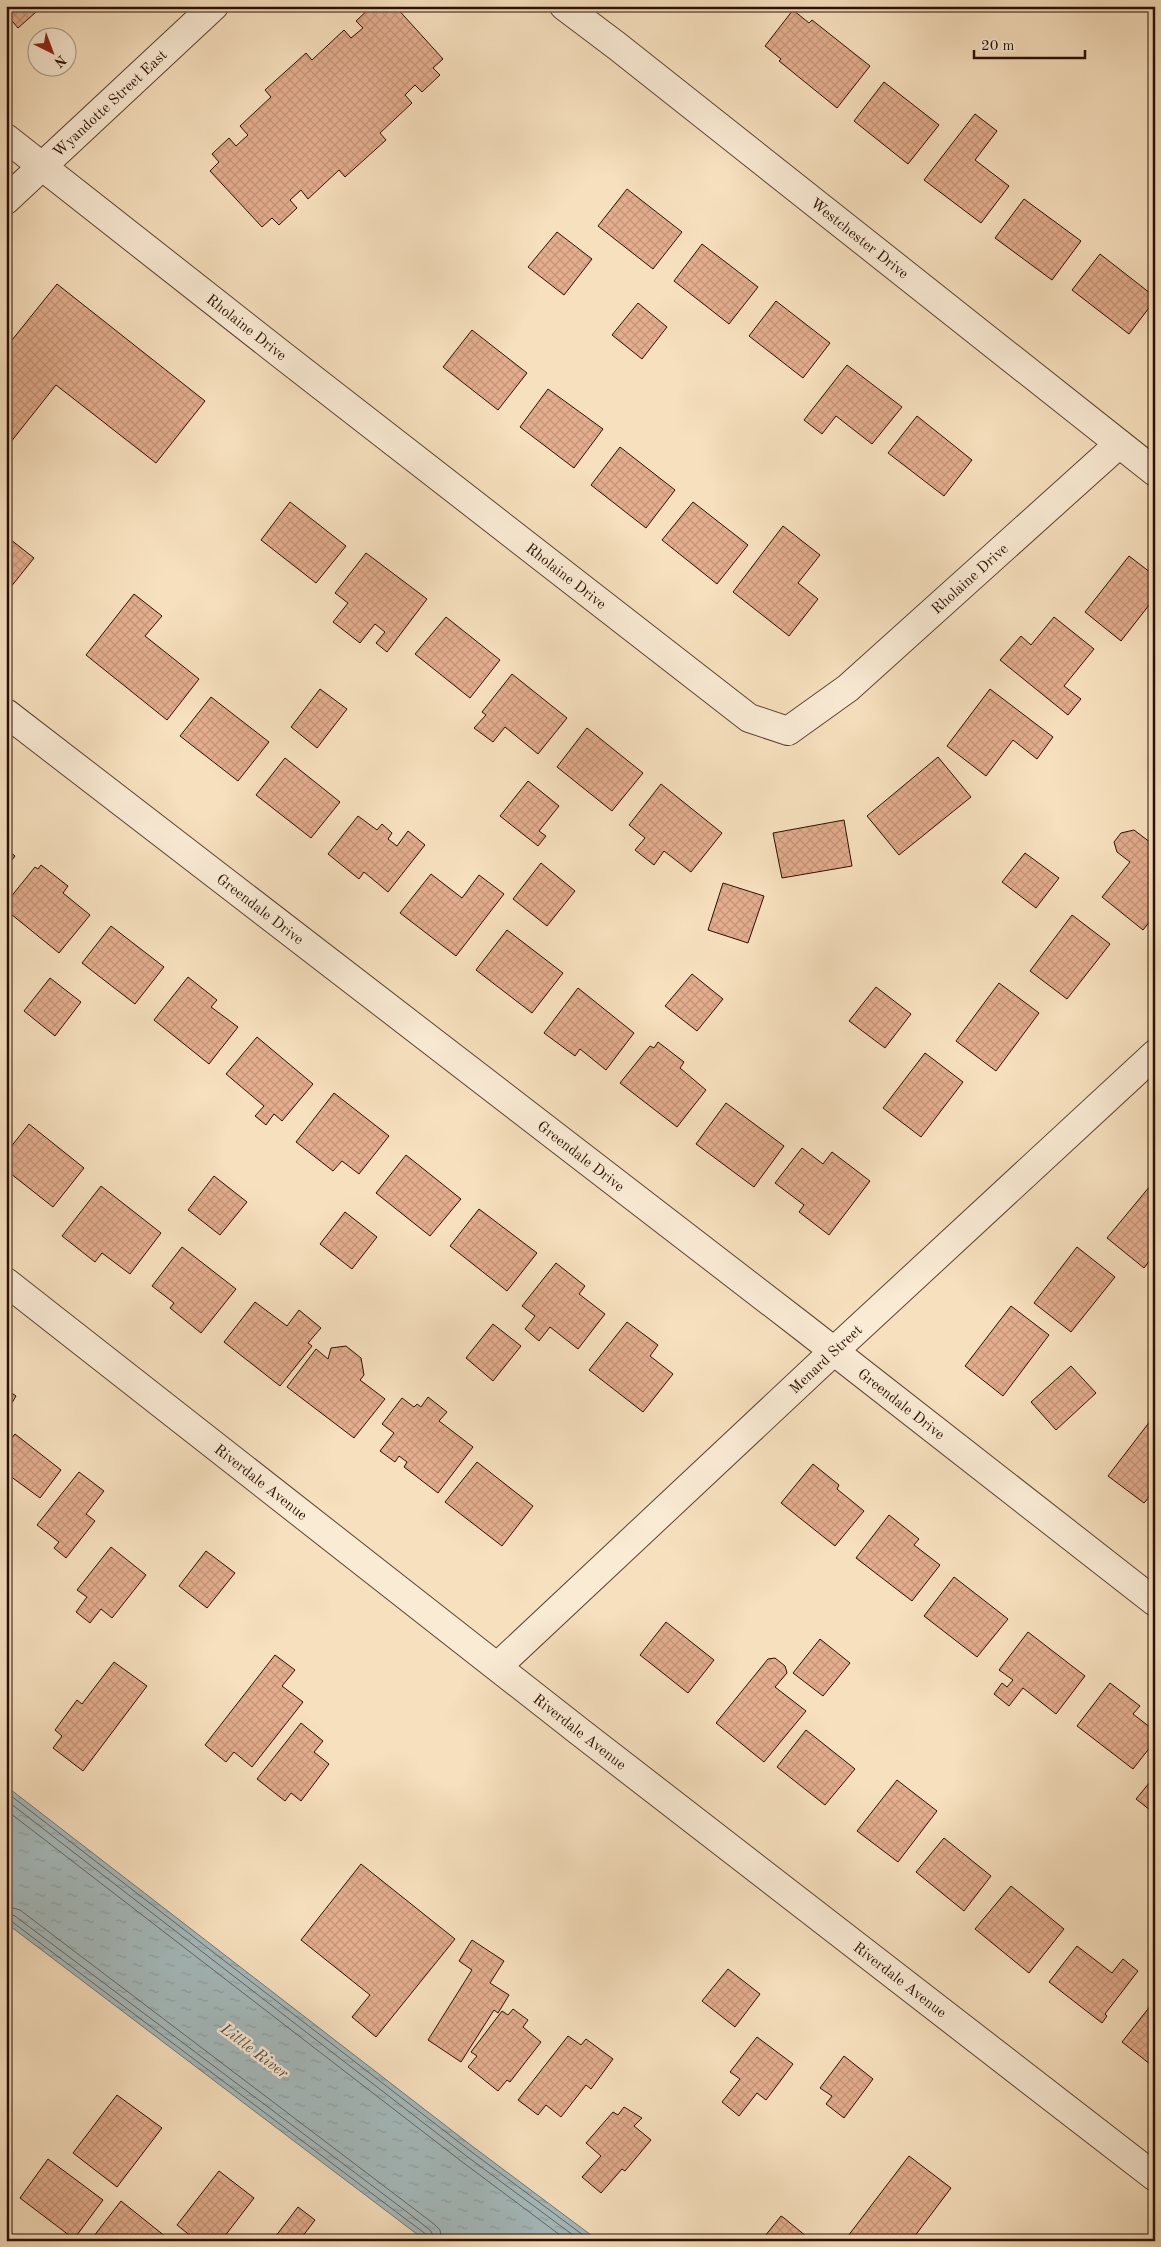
<svg xmlns="http://www.w3.org/2000/svg" width="1161" height="2247" viewBox="0 0 1161 2247" font-family="'Old Standard TT',serif">
	<style>
		.water { fill: url(#water-ripples); stroke: #747672 }
		.lines { fill: none; stroke-linecap: round; stroke-linejoin: round }
		.shore { stroke: #686460; stroke-width: 1 }
		.building { fill: url(#building-cross-hatch); stroke: #2b0f02 }
		.minor-casing { stroke: #5e4331; stroke-width: 30 }
		.tertiary-casing { stroke: #5e4331; stroke-width: 30 }
		.minor { stroke: #faebd5; stroke-width: 28 }
		.tertiary { stroke: #faebd5; stroke-width: 28 }
		.labels { text-anchor: middle; stroke-width: 5; stroke-linejoin: round; paint-order: stroke }
		.street-label { font-size: 15px; fill: #2b0f02; stroke: #faebd5 }
		.water-label { font-size: 16px; font-style: italic; fill: #554b43; stroke: #faebd5 }
	</style>
	<defs>
		<pattern id="water-ripples" width="26" height="14" patternUnits="userSpaceOnUse" patternTransform="scale(1.25)"><rect width="26" height="14" fill="#a4babd"/><path d="M2 4q2-2 4 0t4 0M15 11q2-2 4 0t4 0" fill="none" stroke="#8d9fa1"/></pattern>
		<pattern id="building-cross-hatch" width="8" height="8" patternUnits="userSpaceOnUse" patternTransform="scale(1.25)"><rect width="8" height="8" fill="#e3ad8e"/><path d="M0 0l8 8M0 8l8-8" fill="none" stroke="#c39479"/></pattern>
	</defs>
	<rect width="100%" height="100%" fill="#f7e0be"/>
	<filter id="stains"><feTurbulence type="fractalNoise" baseFrequency=".004" numOctaves="4"/><feColorMatrix values="0 0 0 0 .2 0 0 0 0 .09 0 0 0 0 .02 0 0 0 .5 -.17"/></filter>
	<radialGradient id="worn" r=".72"><stop offset=".6" stop-color="#630" stop-opacity="0"/><stop offset="1" stop-color="#630" stop-opacity=".3"/></radialGradient>
	<!-- water -->
	<path class="water" d="M6,1786L472,2146L599,2241H426L6,1923Z"/>
	<g class="lines">
		<!-- shore -->
		<g class="shore">
			<path d="M6,1792L469,2150L591,2241"/>
			<path d="M6,1800L465,2155L581,2241"/>
			<path d="M6,1810L461,2161L568,2241"/>
			<path d="M6,1906L20,1910L434,2224L440,2230L442,2241"/>
			<path d="M6,1913L15,1916L411,2215L431,2231L435,2241"/>
			<path d="M6,1919L11,1921L407,2220L427,2235L428,2241"/>
		</g>
	</g>
	<!-- building -->
	<g class="building">
		<path d="M6,6H31L36,12L18,28L12,21L6,26Z"/>
		<path d="M372,6H375L380,12L386,6H395L443,59L433,68L440,75L422,92L415,85L405,95L412,103L380,133L386,140L345,177L339,170L308,199L301,190L290,200L297,208L279,225L272,218L262,227L210,171L219,162L212,154L229,138L236,146L248,135L240,126L271,97L265,90L306,53L312,60L344,30L351,38L363,28L356,21Z"/>
		<path d="M793,10L809,23L812,20L870,66L837,108L779,61L781,59L765,46Z"/>
		<path d="M884,82L939,125L908,164L854,121Z"/>
		<path d="M975,114L997,131L975,160L1009,186L981,223L924,180Z"/>
		<path d="M627,189L682,232L653,269L598,226Z"/>
		<path d="M1024,199L1081,241L1052,280L995,238Z"/>
		<path d="M557,232L592,259L564,295L528,267Z"/>
		<path d="M702,244L758,287L729,324L674,281Z"/>
		<path d="M1100,254L1155,297V300L1129,334L1072,290Z"/>
		<path d="M57,284L205,401L156,463L56,385L6,448V344L8,345Z"/>
		<path d="M776,301L830,343L803,378L749,336Z"/>
		<path d="M638,303L667,327L642,359L612,335Z"/>
		<path d="M472,330L527,373L498,410L443,367Z"/>
		<path d="M847,365L902,407L872,444L836,416L822,434L804,420Z"/>
		<path d="M548,389L603,429L574,468L520,427Z"/>
		<path d="M917,416L972,460L944,496L888,453Z"/>
		<path d="M620,447L675,490L646,528L591,485Z"/>
		<path d="M290,502L346,546L316,583L261,540Z"/>
		<path d="M693,502L748,545L717,584L662,540Z"/>
		<path d="M783,526L820,555L798,583L818,599L789,636L733,592Z"/>
		<path d="M6,536L34,558L6,593Z"/>
		<path d="M366,553L427,599L387,652L376,643L385,632L375,624L360,643L333,622L348,603L335,593Z"/>
		<path d="M1129,556L1155,576V602L1153,600L1121,641L1085,612Z"/>
		<path d="M134,594L162,616L145,636L199,679L167,720L86,655Z"/>
		<path d="M446,617L500,660L470,698L415,654Z"/>
		<path d="M1054,617L1094,649L1064,686L1081,699L1068,715L1000,660L1021,636L1031,645Z"/>
		<path d="M512,674L567,718L538,754L505,727L493,742L474,728L486,715L482,712Z"/>
		<path d="M320,689L347,709L317,748L291,727Z"/>
		<path d="M990,689L1053,737L1037,759L1013,740L986,776L947,746Z"/>
		<path d="M211,697L269,742L238,781L180,736Z"/>
		<path d="M587,728L643,773L612,811L557,767Z"/>
		<path d="M938,757L971,797L899,855L867,816Z"/>
		<path d="M285,758L340,802L311,838L256,795Z"/>
		<path d="M528,781L559,806L539,831L546,836L538,846L500,816Z"/>
		<path d="M661,784L722,833L691,872L664,851L654,865L635,850L645,838L629,825Z"/>
		<path d="M358,816L377,830L382,824L392,833L388,839L397,846L408,831L425,845L388,892L364,872L359,879L328,854Z"/>
		<path d="M844,820L852,866L782,878L773,833Z"/>
		<path d="M1134,830L1155,846V915L1143,930L1102,897L1130,862L1117,852L1114,842L1121,833Z"/>
		<path d="M6,849L15,856L6,868Z"/>
		<path d="M1025,853L1059,878L1036,908L1002,882Z"/>
		<path d="M541,863L575,891L547,926L513,899Z"/>
		<path d="M41,865L68,886L63,893L90,915L59,953L6,910V903L35,867L38,869Z"/>
		<path d="M431,874L462,898L479,875L504,894L456,956L400,913Z"/>
		<path d="M723,883L764,896L748,943L708,930Z"/>
		<path d="M1072,915L1110,944L1067,999L1030,971Z"/>
		<path d="M111,926L164,967L135,1004L82,963Z"/>
		<path d="M507,930L563,973L532,1013L476,970Z"/>
		<path d="M692,974L723,999L697,1031L665,1006Z"/>
		<path d="M188,977L217,1000L211,1007L238,1027L209,1064L154,1020Z"/>
		<path d="M50,978L81,1002L55,1036L24,1011Z"/>
		<path d="M999,983L1039,1013L996,1071L956,1041Z"/>
		<path d="M876,987L911,1014L885,1048L849,1021Z"/>
		<path d="M578,988L634,1033L606,1070L580,1049L575,1056L544,1033Z"/>
		<path d="M257,1037L313,1084L282,1121L274,1114L266,1125L255,1116L264,1106L226,1074Z"/>
		<path d="M658,1042L684,1062L680,1068L706,1090L677,1127L620,1083L650,1046L654,1048Z"/>
		<path d="M925,1053L963,1082L921,1137L883,1108Z"/>
		<path d="M334,1093L389,1136L359,1174L342,1161L333,1171L296,1142Z"/>
		<path d="M726,1103L784,1146L754,1187L696,1144Z"/>
		<path d="M29,1124L84,1168L53,1207L6,1170V1153Z"/>
		<path d="M802,1148L823,1164L832,1152L870,1181L829,1235L799,1212L804,1205L775,1183Z"/>
		<path d="M406,1155L461,1199L430,1236L376,1193Z"/>
		<path d="M214,1176L247,1202L220,1235L188,1210Z"/>
		<path d="M1155,1180V1254L1144,1268L1107,1238Z"/>
		<path d="M101,1186L161,1233L130,1274L102,1253L95,1262L62,1236Z"/>
		<path d="M479,1209L537,1253L507,1291L450,1246Z"/>
		<path d="M345,1212L377,1237L352,1269L320,1244Z"/>
		<path d="M182,1247L236,1289L201,1333L170,1308L174,1303L152,1286Z"/>
		<path d="M1077,1247L1115,1277L1071,1332L1034,1303Z"/>
		<path d="M556,1263L585,1286L579,1294L605,1314L578,1349L550,1327L539,1341L525,1329L535,1316L522,1306Z"/>
		<path d="M255,1302L287,1326L299,1310L321,1328L308,1343L312,1346L280,1386L224,1342Z"/>
		<path d="M1011,1306L1049,1335L1003,1396L965,1366Z"/>
		<path d="M627,1322L658,1345L650,1356L673,1374L643,1412L589,1370Z"/>
		<path d="M493,1324L521,1346L493,1381L466,1358Z"/>
		<path d="M346,1346L361,1358L364,1375L360,1380L385,1399L354,1438L287,1387L316,1349L328,1359L331,1348Z"/>
		<path d="M1071,1366L1096,1393L1056,1430L1031,1402Z"/>
		<path d="M6,1389L16,1396L6,1413Z"/>
		<path d="M428,1397L447,1412L439,1421L473,1447L438,1493L404,1467L407,1462L399,1456L395,1462L380,1451L394,1433L382,1424L402,1398L414,1407L417,1404L421,1407Z"/>
		<path d="M1151,1420L1155,1422V1490L1144,1503L1108,1476Z"/>
		<path d="M15,1434L61,1470L40,1498L6,1473V1445Z"/>
		<path d="M477,1462L533,1506L502,1546L445,1502Z"/>
		<path d="M813,1464L839,1485L837,1489L864,1511L835,1546L781,1503Z"/>
		<path d="M79,1472L104,1491L86,1514L95,1521L66,1558L54,1548L59,1542L37,1525Z"/>
		<path d="M889,1515L919,1539L914,1545L940,1565L912,1601L856,1558Z"/>
		<path d="M111,1547L146,1575L112,1618L101,1609L90,1623L76,1612L87,1597L77,1590Z"/>
		<path d="M206,1551L235,1573L207,1608L179,1586Z"/>
		<path d="M954,1577L1008,1619L977,1657L924,1616Z"/>
		<path d="M666,1622L714,1660L688,1693L640,1655Z"/>
		<path d="M1028,1632L1085,1676L1056,1714L1023,1688L1009,1706L994,1694L1002,1683L1007,1687L1013,1680L999,1670Z"/>
		<path d="M820,1639L850,1663L823,1696L793,1673Z"/>
		<path d="M275,1655L295,1670L282,1686L303,1702L252,1767L234,1752L226,1762L205,1745Z"/>
		<path d="M775,1658L785,1666L787,1673L775,1687L806,1711L764,1762L716,1723L768,1659Z"/>
		<path d="M114,1662L147,1686L83,1771L53,1748L62,1736L55,1730L77,1700L82,1704Z"/>
		<path d="M1110,1683L1140,1706L1133,1714L1155,1731V1741L1133,1769L1077,1726Z"/>
		<path d="M301,1723L323,1741L314,1752L329,1764L301,1801L291,1793L285,1801L257,1779Z"/>
		<path d="M806,1730L855,1769L825,1805L777,1767Z"/>
		<path d="M1155,1776V1814L1136,1799Z"/>
		<path d="M897,1780L937,1811L898,1862L857,1831Z"/>
		<path d="M944,1838L991,1876L964,1911L916,1872Z"/>
		<path d="M361,1864L455,1939L376,2037L352,2017L370,1995L301,1940Z"/>
		<path d="M1011,1886L1064,1929L1029,1973L975,1929Z"/>
		<path d="M472,1940L504,1961L490,1983L509,1995L498,2013L494,2010L461,2062L428,2040L472,1970L459,1961Z"/>
		<path d="M1077,1946L1112,1973L1123,1959L1138,1971L1105,2014L1107,2016L1102,2023L1049,1982Z"/>
		<path d="M728,1969L760,1994L735,2027L702,2001Z"/>
		<path d="M1155,2000V2068L1122,2042Z"/>
		<path d="M513,2009L528,2020L523,2027L541,2042L510,2082L507,2080L498,2091L468,2067L477,2056L471,2052L502,2011L508,2015Z"/>
		<path d="M568,2036L581,2045L586,2039L613,2059L591,2089L586,2085L561,2117L546,2105L538,2115L518,2100Z"/>
		<path d="M757,2037L793,2064L766,2100L757,2093L739,2116L722,2102L740,2079L730,2072Z"/>
		<path d="M844,2056L873,2079L844,2118L826,2104L832,2096L820,2088Z"/>
		<path d="M117,2095L162,2128L117,2187L73,2153Z"/>
		<path d="M624,2107L642,2118L634,2126L651,2140L625,2171L622,2169L601,2193L582,2177L601,2156L586,2143L613,2112L618,2115Z"/>
		<path d="M909,2156L951,2188L911,2241H854L848,2236Z"/>
		<path d="M48,2159L103,2200L74,2239L20,2198Z"/>
		<path d="M219,2171L254,2198L221,2241H197L177,2225Z"/>
		<path d="M121,2201L171,2241H90Z"/>
		<path d="M298,2207L315,2220L299,2241H272Z"/>
		<path d="M781,2216L784,2218L812,2241H761Z"/>
	</g>
	<g class="lines">
		<!-- minor casing -->
		<g class="minor-casing">
			<g id="minor">
				<path id="s1" d="M564,6L617,46L1155,472"/>
				<path id="s2" d="M6,138L282,355L749,718L788,731L848,688L1119,444"/>
				<path id="s3" d="M6,713L803,1327L1155,1602"/>
				<path id="s4" d="M498,1666L834,1351L1155,1054"/>
			</g>
		</g>
		<!-- tertiary casing -->
		<g class="tertiary-casing">
			<g id="tertiary">
				<path id="s5" d="M6,200L214,6"/>
				<path id="s6" d="M6,1282L580,1732L1155,2177"/>
			</g>
		</g>
		<!-- minor -->
		<use href="#minor" class="minor"/>
		<!-- tertiary -->
		<use href="#tertiary" class="tertiary"/>
	</g>
	<g class="labels">
		<!-- street labels -->
		<g class="street-label">
			<text dy="5" stroke="none"><textPath href="#s5" startOffset="142">Wyandotte Street East</textPath></text>
			<text dy="5" stroke="none"><textPath href="#s1" startOffset="376">Westchester Drive</textPath></text>
			<text dy="5" stroke="none"><textPath href="#s2" startOffset="306">Rholaine Drive</textPath></text>
			<text dy="5" stroke="none"><textPath href="#s2" startOffset="711">Rholaine Drive</textPath></text>
			<text dy="5" stroke="none"><textPath href="#s2" startOffset="1221">Rholaine Drive</textPath></text>
			<text dy="5" stroke="none"><textPath href="#s3" startOffset="321">Greendale Drive</textPath></text>
			<text dy="5" stroke="none"><textPath href="#s3" startOffset="726">Greendale Drive</textPath></text>
			<text dy="5" stroke="none"><textPath href="#s4" startOffset="449">Menard Street</textPath></text>
			<text dy="5" stroke="none"><textPath href="#s3" startOffset="1131">Greendale Drive</textPath></text>
			<text dy="5" stroke="none"><textPath href="#s6" startOffset="324">Riverdale Avenue</textPath></text>
			<text dy="5" stroke="none"><textPath href="#s6" startOffset="729">Riverdale Avenue</textPath></text>
			<text dy="5" stroke="none"><textPath href="#s6" startOffset="1134">Riverdale Avenue</textPath></text>
		</g>
		<!-- water labels -->
		<g class="water-label">
			<text transform="translate(255 2050) rotate(37)" y="6">Little River</text>
		</g>
	</g>
	<!-- margin -->
	<rect width="1161" height="2247" fill="none" stroke="#f7e0be" stroke-width="25"/>
	<rect x="8" y="8" width="1146" height="2232" fill="none" stroke="#2b0f02" stroke-width="2.5"/>
	<rect x="12" y="12" width="1136" height="2222" fill="none" stroke="#2b0f02"/>
	<!-- north arrow -->
	<g transform="translate(52 52) rotate(138)"><circle r="24" fill="#faebd5" stroke="#a79381"/>
	<path d="M0-4L9 19L0 12L-9 19Z" fill="#8f2418"/>
	<text y="-8" font-size="14" font-weight="bold" text-anchor="middle" fill="#2b0f02">N</text>
	</g>
	<!-- scale -->
	<path d="M974 50v8h111v-8" fill="none" stroke="#2b0f02" stroke-width="2.5"/>
	<text x="981" y="50" font-size="15" fill="#2b0f02" stroke="#faebd5" stroke-width="4" paint-order="stroke">20 m</text>
	<rect width="100%" height="100%" filter="url(#stains)"/>
	<rect width="100%" height="100%" fill="url(#worn)"/>
</svg>
